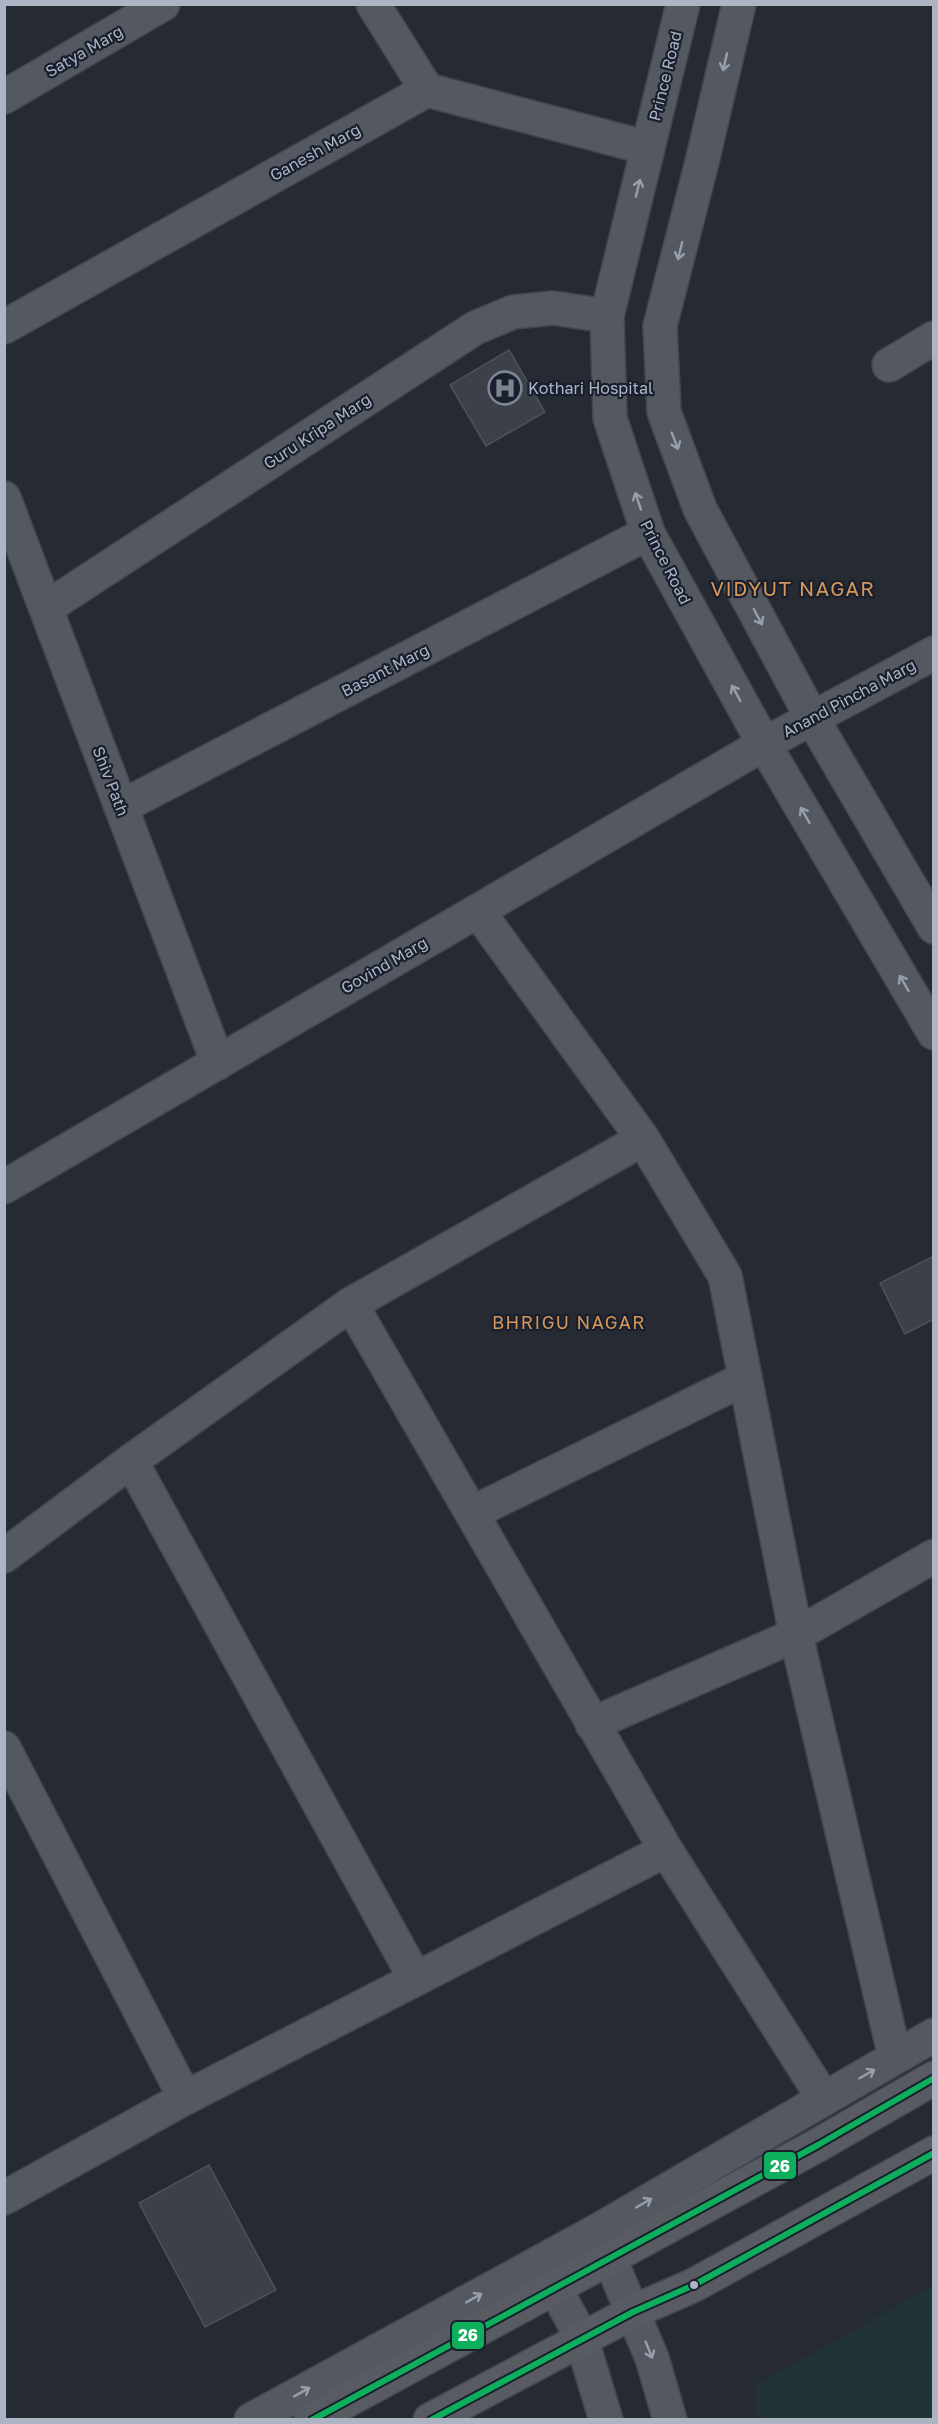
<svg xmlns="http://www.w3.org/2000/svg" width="938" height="2424" viewBox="0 0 938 2424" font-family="'Golos Text',sans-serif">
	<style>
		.green { fill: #223338 }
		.building { fill: #3c4049; stroke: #4d525a; stroke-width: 1.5 }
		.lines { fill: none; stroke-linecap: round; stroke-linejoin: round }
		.minor-casing { stroke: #42454b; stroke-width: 36 }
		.tertiary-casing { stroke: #42454b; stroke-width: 36 }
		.trunk-casing { stroke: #42464e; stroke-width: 36 }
		.minor { stroke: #545860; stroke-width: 33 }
		.tertiary { stroke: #545860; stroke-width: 33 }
		.trunk { stroke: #585c62; stroke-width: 33 }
		.bus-1-casing { stroke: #191f2d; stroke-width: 10 }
		.bus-1 { stroke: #0daf5c; stroke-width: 6 }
		.oneway { stroke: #979eac }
		.bus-dot { fill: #adb5c5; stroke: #191f2d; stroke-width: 2 }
		.labels { text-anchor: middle; stroke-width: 4.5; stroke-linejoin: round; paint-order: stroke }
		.street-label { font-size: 16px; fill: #adb5c5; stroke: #191f2d }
		.poi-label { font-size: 16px; fill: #adb5c5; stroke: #191f2d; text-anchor: start }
		.neighbourhood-label { font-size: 18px; letter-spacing: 1.5px; fill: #d69858; stroke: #191f2d }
		.quarter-label { font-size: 20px; letter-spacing: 1.5px; fill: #d69858; stroke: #191f2d }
		.line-badge { stroke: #191f2d; stroke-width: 2 }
		.badge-label { font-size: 16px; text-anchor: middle; font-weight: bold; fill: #fff }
	</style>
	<rect width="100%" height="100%" fill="#262a32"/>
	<!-- green -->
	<path class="green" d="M933,2286V2419H755V2386Z"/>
	<!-- building -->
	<g class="building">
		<path d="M509,350L545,412L486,446L450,385Z"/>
		<path d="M934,1256V1319L905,1334L880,1283Z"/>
		<path d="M209,2165L276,2290L205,2327L139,2203Z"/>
	</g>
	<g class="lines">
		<!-- minor casing -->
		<g class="minor-casing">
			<g id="minor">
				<path d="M373,4L427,90"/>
				<path d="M4,97L163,4"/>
				<path d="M4,327L427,90L648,148"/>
				<path d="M889,365L934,338"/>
				<path d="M4,498L218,1063"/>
				<path d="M46,608L475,328L513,312L553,308L607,316"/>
				<path d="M121,807L648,533"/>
				<path d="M478,911L643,1139L725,1276L796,1635L895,2057"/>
				<path d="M4,1187L764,744L934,653"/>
				<path d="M351,1304L666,1850L824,2099"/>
				<path d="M131,1461L415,1978"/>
				<path d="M472,1513L744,1379"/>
				<path d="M4,1556L131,1461L351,1304L643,1139"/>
				<path d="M592,1724L796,1635L934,1556"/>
				<path d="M4,1748L185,2098"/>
				<path d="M4,2198L185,2098L666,1850"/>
			</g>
		</g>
		<!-- tertiary casing -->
		<g class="tertiary-casing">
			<g id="tertiary">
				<path d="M683,4L607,316L610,418L648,533L764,744L934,1033"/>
				<path d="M739,4L702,162L660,326L664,412L700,509L812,718L934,927"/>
				<path d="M596,2233L609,2257L652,2358L670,2420"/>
				<path d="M539,2266L554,2287L580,2334L606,2420"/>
				<path d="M251,2420L595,2232L934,2035"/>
			</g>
		</g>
		<!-- trunk casing -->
		<g class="trunk-casing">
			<g id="trunk">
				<path d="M311,2420L818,2145L934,2078"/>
				<path d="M430,2420L633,2312L694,2285L934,2153"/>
			</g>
		</g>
		<!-- minor -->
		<use href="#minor" class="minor"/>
		<!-- tertiary -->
		<use href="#tertiary" class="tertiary"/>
		<!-- trunk -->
		<use href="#trunk" class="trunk"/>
		<!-- bus-1 casing -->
		<g class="bus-1-casing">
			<g id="bus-1">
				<path d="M312,2420L818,2145L934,2078"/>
				<path d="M431,2420L633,2312L694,2285L934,2153"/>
			</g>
		</g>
		<!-- bus-1 -->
		<use href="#bus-1" class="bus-1"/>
	</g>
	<!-- one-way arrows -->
	<defs><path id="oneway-shaft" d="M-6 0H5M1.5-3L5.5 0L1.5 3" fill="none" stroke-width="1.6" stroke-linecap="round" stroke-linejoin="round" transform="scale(1.5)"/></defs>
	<g class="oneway">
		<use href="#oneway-shaft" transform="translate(725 62) rotate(103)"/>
		<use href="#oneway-shaft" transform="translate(638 188) rotate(-76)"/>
		<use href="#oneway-shaft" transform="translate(680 251) rotate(104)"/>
		<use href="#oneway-shaft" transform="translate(675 441) rotate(69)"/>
		<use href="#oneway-shaft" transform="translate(638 501) rotate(-109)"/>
		<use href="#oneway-shaft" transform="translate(758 617) rotate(62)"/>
		<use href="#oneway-shaft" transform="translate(736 693) rotate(-119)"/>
		<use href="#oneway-shaft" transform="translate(805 815) rotate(-120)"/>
		<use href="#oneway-shaft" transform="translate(904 983) rotate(-120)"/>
		<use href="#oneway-shaft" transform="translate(867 2074) rotate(-30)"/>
		<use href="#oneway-shaft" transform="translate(644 2203) rotate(-30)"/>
		<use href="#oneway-shaft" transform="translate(474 2298) rotate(-29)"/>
		<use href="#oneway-shaft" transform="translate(649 2350) rotate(68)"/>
		<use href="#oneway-shaft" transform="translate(302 2392) rotate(-29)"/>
	</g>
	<!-- icons -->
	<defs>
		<g id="hospital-ring" transform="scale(1.725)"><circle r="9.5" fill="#191f2d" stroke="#7e8492" stroke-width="1.5"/><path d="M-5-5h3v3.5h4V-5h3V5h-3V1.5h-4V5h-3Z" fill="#7e8492"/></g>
	</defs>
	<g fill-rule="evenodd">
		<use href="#hospital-ring" x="505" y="388"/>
	</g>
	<!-- markers -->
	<circle class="bus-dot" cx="694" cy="2285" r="5"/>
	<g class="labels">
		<!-- street labels -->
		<g class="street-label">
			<text transform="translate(84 51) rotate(-30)" y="6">Satya Marg</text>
			<text transform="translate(665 76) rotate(-76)" y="6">Prince Road</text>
			<text transform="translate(315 152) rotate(-29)" y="6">Ganesh Marg</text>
			<text transform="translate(317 431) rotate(-33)" y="6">Guru Kripa Marg</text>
			<text transform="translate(666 562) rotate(63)" y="6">Prince Road</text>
			<text transform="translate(385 670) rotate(-27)" y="6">Basant Marg</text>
			<text transform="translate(849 698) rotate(-28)" y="6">Anand Pincha Marg</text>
			<text transform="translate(111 781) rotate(69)" y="6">Shiv Path</text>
			<text transform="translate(384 965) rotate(-30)" y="6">Govind Marg</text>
		</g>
		<!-- poi labels -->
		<g class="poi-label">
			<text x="528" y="394">Kothari Hospital</text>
		</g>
		<!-- neighbourhood labels -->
		<g class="neighbourhood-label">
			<text x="569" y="1329">BHRIGU NAGAR</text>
		</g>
		<!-- quarter labels -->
		<g class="quarter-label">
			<text x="793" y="596">VIDYUT NAGAR</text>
		</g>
	</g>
	<g class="line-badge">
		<rect x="763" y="2151" width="34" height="29" rx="6" fill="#0daf5c"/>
		<rect x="451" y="2321" width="34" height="29" rx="6" fill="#0daf5c"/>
	</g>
	<g class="badge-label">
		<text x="780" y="2172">26</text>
		<text x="468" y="2341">26</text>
	</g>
	<!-- border -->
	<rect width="938" height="2424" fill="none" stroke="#adb5c5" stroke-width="12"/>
</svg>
